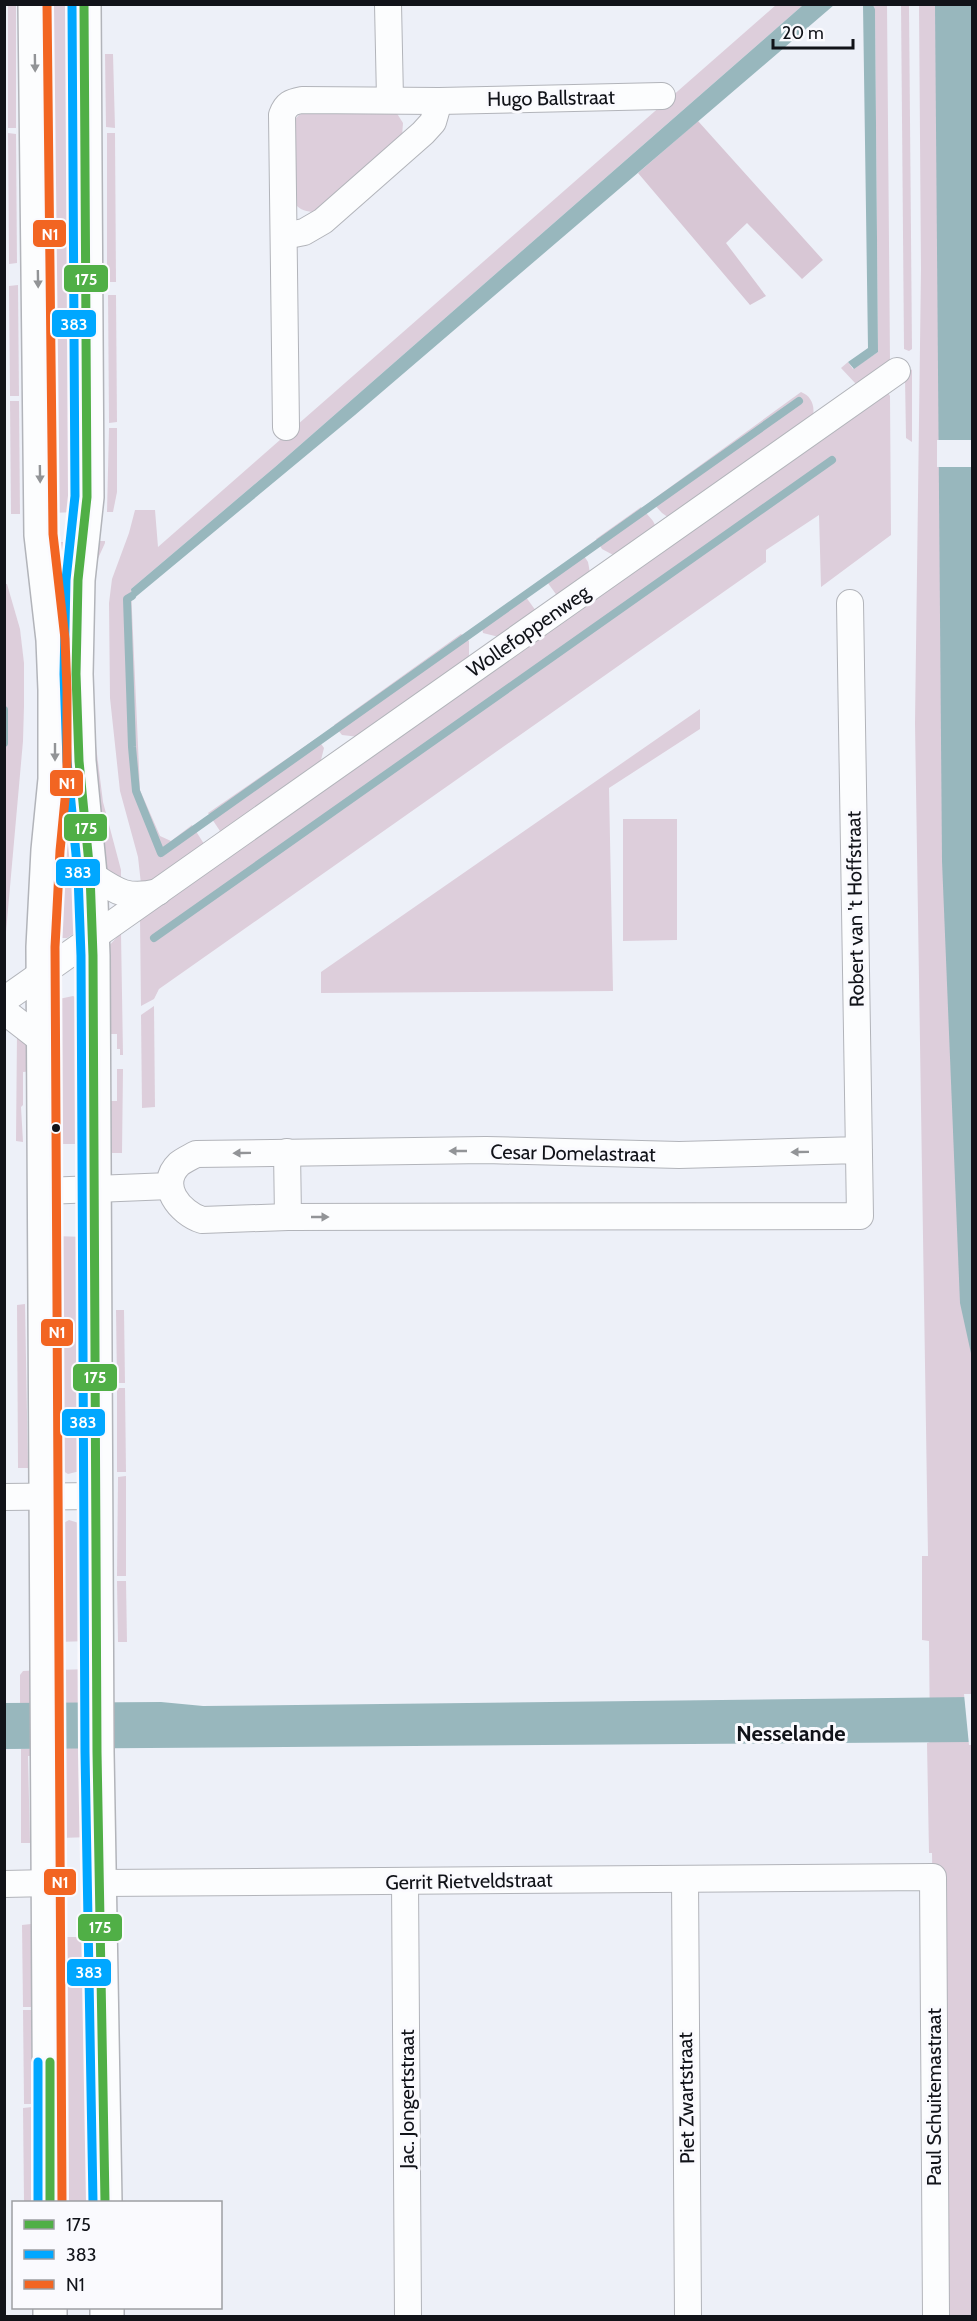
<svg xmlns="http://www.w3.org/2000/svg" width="977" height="2321" viewBox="0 0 977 2321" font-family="Cabin,sans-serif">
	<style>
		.green { fill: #ddcedb }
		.forest { fill: #d8c7d5 }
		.water { fill: #98b7bd }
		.pier { fill: #edf0f8 }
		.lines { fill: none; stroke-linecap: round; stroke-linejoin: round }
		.stream { stroke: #98b7bd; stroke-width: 8 }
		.street-casing { stroke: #b2b4ba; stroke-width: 28 }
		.secondary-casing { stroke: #b2b4ba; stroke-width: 36 }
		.street { stroke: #fcfdfe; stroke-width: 26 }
		.secondary { stroke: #fcfdfe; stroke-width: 33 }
		.bus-1-casing { stroke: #fafafe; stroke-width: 14 }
		.bus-2-casing { stroke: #fafafe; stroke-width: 14 }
		.bus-3-casing { stroke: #fafafe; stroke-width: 14 }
		.bus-1 { stroke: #50af46; stroke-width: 9 }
		.bus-2 { stroke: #00a7ff; stroke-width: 9 }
		.bus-3 { stroke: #f26522; stroke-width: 9 }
		.oneway { fill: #929497 }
		.bus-dot { fill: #111319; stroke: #fafafe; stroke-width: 2 }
		.labels { text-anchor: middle; stroke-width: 6; stroke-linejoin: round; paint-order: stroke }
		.street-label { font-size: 20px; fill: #111319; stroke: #fafafe }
		.quarter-label { font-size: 22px; font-weight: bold; fill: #111319; stroke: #fafafe }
		.line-badge { stroke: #fafafe; stroke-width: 2 }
		.badge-label { font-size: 16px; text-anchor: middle; font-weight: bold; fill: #fff }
	</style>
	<rect width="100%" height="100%" fill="#edf0f8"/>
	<!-- green -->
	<g class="green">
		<rect x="8" y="5" width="8" height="123"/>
		<path d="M45,5H76L79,512L49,513Z"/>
		<path d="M776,5H803L275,467L131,589L140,790L160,836L171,841L192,825L206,847L160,880L141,884L138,857L120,791L110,698L109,603L112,579L129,533L135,510H155L158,547Z"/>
		<path d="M873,5H887L890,362L863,386L856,384L841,368L848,362L853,369L878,352L875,9Z"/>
		<path d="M901,5H909L912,349L909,351L904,349Z"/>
		<path d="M919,5H972V2316H939L932,1853H929L927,1743L930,1742L929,1641L922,1640V1556H928L915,723L921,269Z"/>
		<path d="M105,54H113L115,128L106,127Z"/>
		<path d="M307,112H396L403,123L402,137L315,212C307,212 300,210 295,204L294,120L299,115Z"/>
		<path d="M8,133L16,134L17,263L9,264Z"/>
		<path d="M107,133H115L116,282H107Z"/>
		<path d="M18,285L19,396H10L9,286Z"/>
		<path d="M108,295H116L117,422L109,423Z"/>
		<path d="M912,369V442L906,438L905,378Z"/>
		<path d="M887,391L890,396L891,535L821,587L819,515L766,550V562L159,989L154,999L141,1006L140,918Z"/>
		<path d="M801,392C811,396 815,405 813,416L669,518L662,513L651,501Z"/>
		<path d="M10,401H19L20,514H11Z"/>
		<path d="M109,428H117V492L113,512H107Z"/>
		<path d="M641,507L653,521L656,527L615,556L602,549L596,539Z"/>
		<path d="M94,541H105V543L96,563L90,594L93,722L103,802L121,870V880L98,866L86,760L84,606L85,581Z"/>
		<path d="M51,542H73L76,932L67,938H60L55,933Z"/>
		<path d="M582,553L588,562L590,573L558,597L545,579Z"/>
		<path d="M5,584H7L20,629L24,663V706L23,741L5,943Z"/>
		<path d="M523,593L536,611L499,637L483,633L481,623Z"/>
		<path d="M461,634L469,641V659L359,737L342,735L334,725Z"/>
		<path d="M700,709V729L609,788L613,991L321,993V972Z"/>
		<path d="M317,738L324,748L320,764L222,834L208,813Z"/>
		<path d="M623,819H677V940L623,941Z"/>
		<path d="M121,933L123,1055H120V1049H117V1034H104L103,952Z"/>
		<path d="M73,996L77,998L84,1144H55L59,999Z"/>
		<path d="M154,1006L155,1107L142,1108L141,1015Z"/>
		<path d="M17,1033L34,1052V1071L23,1072V1105L21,1107L23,1142L16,1141Z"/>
		<path d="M117,1069H123L122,1153H104V1101H117Z"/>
		<path d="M54,1236L86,1237L80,1471L68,1474L60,1469Z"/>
		<path d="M25,1304L28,1468H18L17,1305Z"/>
		<path d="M116,1310H124L125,1383H117Z"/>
		<path d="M117,1388H125L126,1472H117Z"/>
		<path d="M126,1476V1576H117L118,1477Z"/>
		<path d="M69,1520L82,1524L90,1641L57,1642L60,1525Z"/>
		<path d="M117,1581H126L127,1642H118Z"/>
		<path d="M91,1669L92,1703H56V1670Z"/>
		<path d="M41,1670L42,1703H20V1675L23,1671Z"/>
		<path d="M91,1747L92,1837L59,1838L60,1748Z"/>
		<path d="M21,1749H39V1756H28L30,1843H21Z"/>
		<path d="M31,1924V2007H23L22,1925Z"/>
		<path d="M60,1937H92L94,2202H62Z"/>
		<path d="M23,2010H31L32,2104H24Z"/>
		<path d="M32,2107L33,2202H24L23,2108Z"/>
	</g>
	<!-- forest -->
	<path class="forest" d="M698,121L823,260L802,279L747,223L726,243L766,296L750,305L638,173Z"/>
	<!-- water -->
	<g class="water">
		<path d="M803,5H834L355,415L132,600L131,589L275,467Z"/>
		<path d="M863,5H873L875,9L878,352L854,369L848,362L868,348Z"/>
		<path d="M935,5H972V1358L960,1303L942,861Z"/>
		<path d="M972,1697V1742L5,1749L4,1703L161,1702L203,1706Z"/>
	</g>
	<!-- pier -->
	<g class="pier">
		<rect x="937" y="440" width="35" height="27"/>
		<path d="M964,1694H972V1745H969Z"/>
	</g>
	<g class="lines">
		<!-- stream -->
		<g class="stream">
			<path d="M132,596L127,599L132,747L136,791L161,853L799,401"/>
			<path d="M4,710V743"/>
			<path d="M154,938L832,460"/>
		</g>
		<!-- street casing -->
		<g class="street-casing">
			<g id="street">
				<path d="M388,4L390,99"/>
				<path d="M284,236L304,232L323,221L423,133L433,122L439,101"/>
				<path d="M286,427L282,115C286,104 291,102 302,100L439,101L662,96"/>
				<path d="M850,603L860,1216L288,1217L202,1220C180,1213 157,1185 179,1164C184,1160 191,1157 196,1154L486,1150L679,1155L859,1150"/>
				<path d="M90,874C116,891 126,900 158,892"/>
				<path d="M4,1000L897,371"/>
				<path d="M4,1011L44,1042"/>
				<path d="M287,1152L288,1217"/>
				<path d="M45,1191L170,1186"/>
				<path d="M4,1497L96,1496"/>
				<path d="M685,1879L688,2316"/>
				<path d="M405,1881L408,2316"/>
				<path d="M100,1883L933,1877L936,2316"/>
				<path d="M4,1884L50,1883"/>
			</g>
		</g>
		<!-- secondary casing -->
		<g class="secondary-casing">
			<g id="secondary">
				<path d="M35,4L41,535L53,640L55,690V779L48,850L43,947L50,2202"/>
				<path d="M84,4L87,497L78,580L76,674L79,761L90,874L93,956L97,1752L105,2202"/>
				<path d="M50,2308V2316"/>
				<path d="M107,2308V2316"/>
			</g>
		</g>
		<!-- street -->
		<use href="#street" class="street"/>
		<!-- secondary -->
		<use href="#secondary" class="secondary"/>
		<!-- bus-1 casing -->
		<g class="bus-1-casing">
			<g id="bus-1">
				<path d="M84,4L87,497L78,580L76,674L79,761L90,874L93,956L97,1752L105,2202"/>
				<path d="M50,2062V2202"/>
			</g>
		</g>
		<!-- bus-2 casing -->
		<g class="bus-2-casing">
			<g id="bus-2">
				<path d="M72,4L75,496L66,580L64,674L67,761L78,875L81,956L85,1752L93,2202"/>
				<path d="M38,2062V2202"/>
			</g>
		</g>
		<!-- bus-3 casing -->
		<g class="bus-3-casing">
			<path id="bus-3" d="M47,4L53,534L65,639L67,690V779L60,851L55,947L62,2202"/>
		</g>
		<!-- bus-1 -->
		<use href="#bus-1" class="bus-1"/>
		<!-- bus-2 -->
		<use href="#bus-2" class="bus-2"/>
		<!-- bus-3 -->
		<use href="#bus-3" class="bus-3"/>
	</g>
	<!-- one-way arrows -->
	<defs><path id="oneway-solid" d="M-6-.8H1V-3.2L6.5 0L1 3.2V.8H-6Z" transform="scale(1.5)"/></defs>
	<g class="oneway">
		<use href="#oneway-solid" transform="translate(35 63) rotate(89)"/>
		<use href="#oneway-solid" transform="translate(38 279) rotate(89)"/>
		<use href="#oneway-solid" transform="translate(40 474) rotate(89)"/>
		<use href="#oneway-solid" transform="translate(55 752) rotate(90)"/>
		<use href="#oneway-solid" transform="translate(458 1151) rotate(180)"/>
		<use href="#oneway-solid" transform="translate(800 1152) rotate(179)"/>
		<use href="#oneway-solid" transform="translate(242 1153) rotate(179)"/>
		<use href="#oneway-solid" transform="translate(320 1217)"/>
	</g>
	<!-- markers -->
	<circle class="bus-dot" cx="56" cy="1128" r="5"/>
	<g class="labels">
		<!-- street labels -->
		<g class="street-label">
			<text transform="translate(551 98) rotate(-1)" y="7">Hugo Ballstraat</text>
			<text transform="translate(528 631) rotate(-35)" y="7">Wollefoppenweg</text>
			<text transform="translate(855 909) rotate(-91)" y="7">Robert van 't Hoffstraat</text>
			<text transform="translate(573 1153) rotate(1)" y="7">Cesar Domelastraat</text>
			<text transform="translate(469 1881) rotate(-1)" y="7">Gerrit Rietveldstraat</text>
			<text transform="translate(934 2097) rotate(-90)" y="7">Paul Schuitemastraat</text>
			<text transform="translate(686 2098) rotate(-91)" y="7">Piet Zwartstraat</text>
			<text transform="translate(407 2099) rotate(-90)" y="7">Jac. Jongertstraat</text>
		</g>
		<!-- quarter labels -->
		<g class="quarter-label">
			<text x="791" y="1741">Nesselande</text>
		</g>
	</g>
	<g class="line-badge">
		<rect x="32" y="219" width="35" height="29" rx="6" fill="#f26522"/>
		<rect x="63" y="264" width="46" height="29" rx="6" fill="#50af46"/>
		<rect x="51" y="309" width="46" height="29" rx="6" fill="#00a7ff"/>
		<rect x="49" y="769" width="35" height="28" rx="6" fill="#f26522"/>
		<rect x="63" y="813" width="45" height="29" rx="6" fill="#50af46"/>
		<rect x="55" y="858" width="46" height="29" rx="6" fill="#00a7ff"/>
		<rect x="40" y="1318" width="34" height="29" rx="6" fill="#f26522"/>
		<rect x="72" y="1363" width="46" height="29" rx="6" fill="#50af46"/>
		<rect x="61" y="1408" width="45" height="29" rx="6" fill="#00a7ff"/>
		<rect x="43" y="1868" width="34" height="28" rx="6" fill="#f26522"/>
		<rect x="77" y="1913" width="46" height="29" rx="6" fill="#50af46"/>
		<rect x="66" y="1958" width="46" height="29" rx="6" fill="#00a7ff"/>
	</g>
	<g class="badge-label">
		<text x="50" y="240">N1</text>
		<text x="86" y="285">175</text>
		<text x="74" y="330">383</text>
		<text x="67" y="789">N1</text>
		<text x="86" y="834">175</text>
		<text x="78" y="878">383</text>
		<text x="57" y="1338">N1</text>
		<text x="95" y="1383">175</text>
		<text x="83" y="1428">383</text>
		<text x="60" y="1888">N1</text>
		<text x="100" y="1933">175</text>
		<text x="89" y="1978">383</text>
	</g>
	<!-- border -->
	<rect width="977" height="2321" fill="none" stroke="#111319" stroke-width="12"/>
	<!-- legend -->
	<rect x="12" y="2201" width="210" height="108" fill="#fafafe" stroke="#9d9ea2" stroke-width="1.5"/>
	<rect x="24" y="2220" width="30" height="9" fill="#50af46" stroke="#9d9ea2" stroke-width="1.5"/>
	<text x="66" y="2231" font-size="18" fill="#111319">175</text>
	<rect x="24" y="2250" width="30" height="9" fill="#00a7ff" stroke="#9d9ea2" stroke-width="1.5"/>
	<text x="66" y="2261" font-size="18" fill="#111319">383</text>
	<rect x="24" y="2280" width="30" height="9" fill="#f26522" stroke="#9d9ea2" stroke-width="1.5"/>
	<text x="66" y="2291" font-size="18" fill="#111319">N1</text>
	<!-- scale -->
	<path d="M773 39v9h80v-9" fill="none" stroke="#111319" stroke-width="3"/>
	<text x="782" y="39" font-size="18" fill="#111319" stroke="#fafafe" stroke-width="4.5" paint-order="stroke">20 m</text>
</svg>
